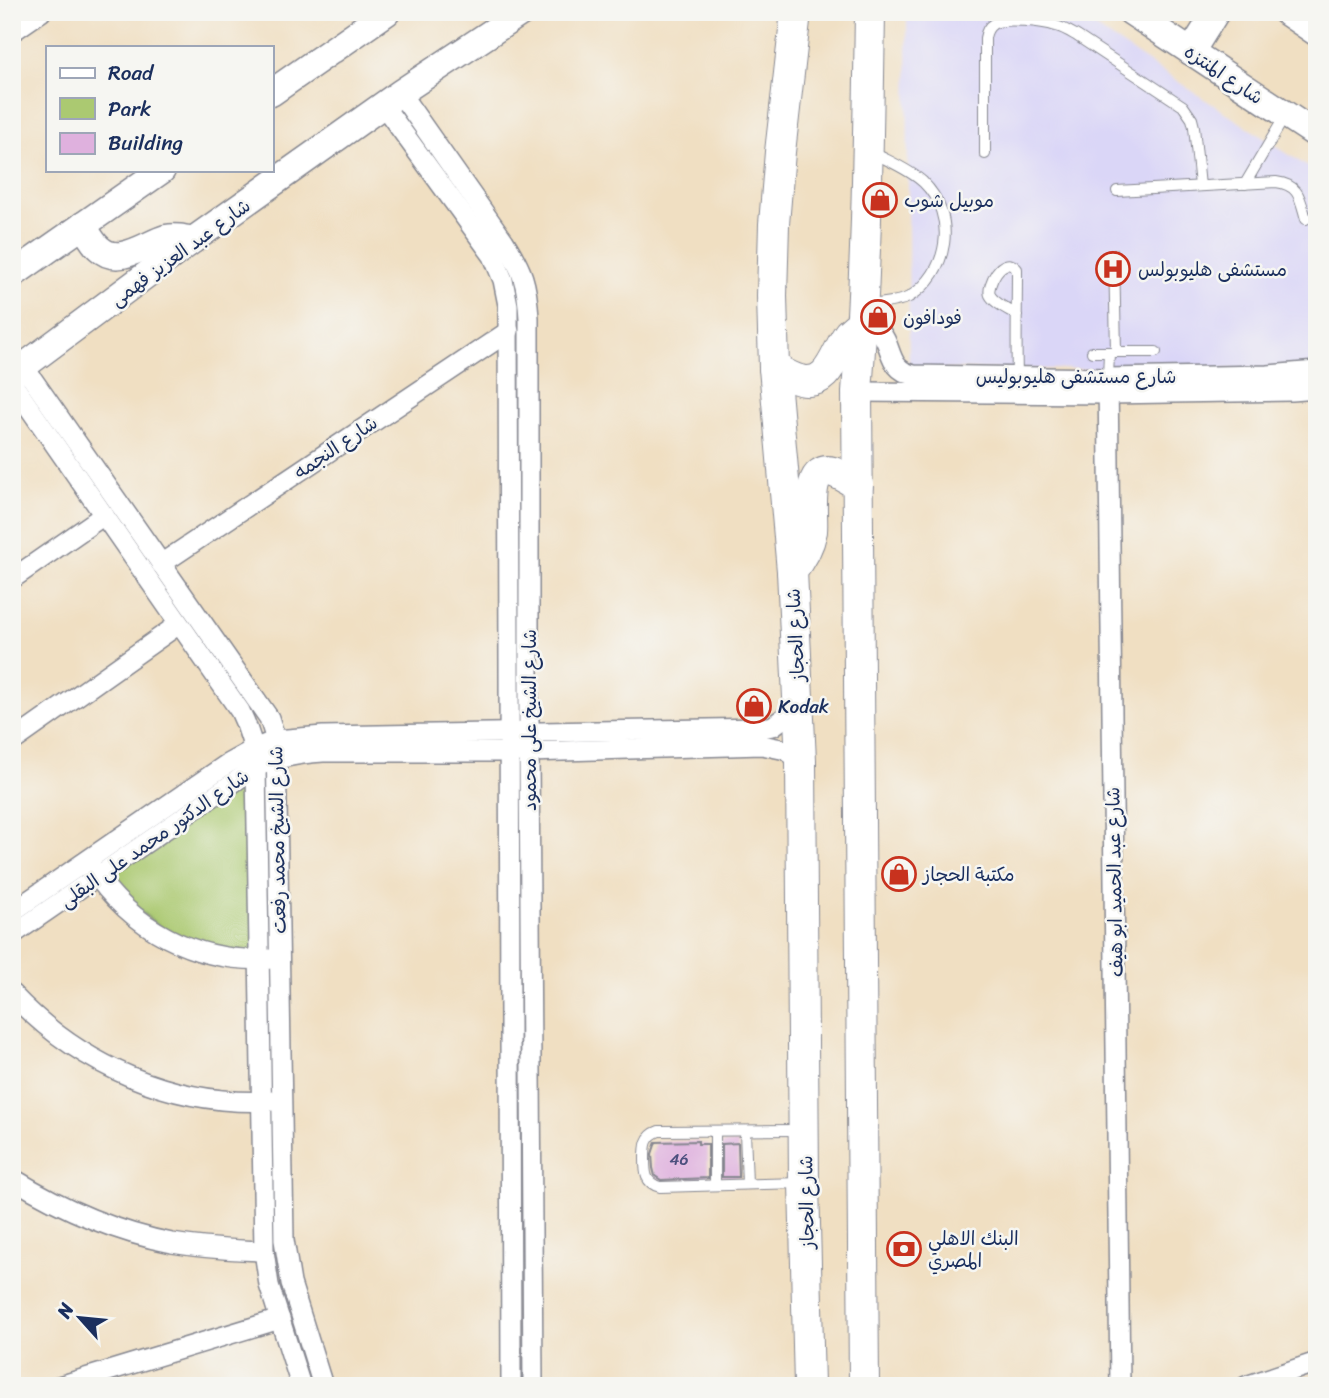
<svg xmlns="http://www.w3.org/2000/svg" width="1329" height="1398" viewBox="0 0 1329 1398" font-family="Sriracha,'Playpen Sans Arabic',sans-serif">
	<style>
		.built { fill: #dad6f7 }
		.green { fill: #abc971; stroke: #637c68; stroke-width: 2 }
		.building { fill: #dfb1de }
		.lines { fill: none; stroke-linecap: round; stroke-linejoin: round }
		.lane-casing { stroke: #868790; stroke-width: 12 }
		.street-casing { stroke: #868790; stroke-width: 22 }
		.secondary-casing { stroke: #868790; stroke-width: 29 }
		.primary-casing { stroke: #868790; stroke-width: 32 }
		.lane { stroke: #fff; stroke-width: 10 }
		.street { stroke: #fff; stroke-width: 19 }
		.secondary { stroke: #fff; stroke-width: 26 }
		.primary { stroke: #fff; stroke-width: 30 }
		.labels { text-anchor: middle; stroke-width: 5; stroke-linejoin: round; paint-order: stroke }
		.number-label { font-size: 16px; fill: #4c507e }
		.street-label { font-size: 19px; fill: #1b2f5e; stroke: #f6f6f2 }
		.poi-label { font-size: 19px; fill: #1b2f5e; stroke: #f6f6f2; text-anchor: start }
	</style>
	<rect width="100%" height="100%" fill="#f6f6f2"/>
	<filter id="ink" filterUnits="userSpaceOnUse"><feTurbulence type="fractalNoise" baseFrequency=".0143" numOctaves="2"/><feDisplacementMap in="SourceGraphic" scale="14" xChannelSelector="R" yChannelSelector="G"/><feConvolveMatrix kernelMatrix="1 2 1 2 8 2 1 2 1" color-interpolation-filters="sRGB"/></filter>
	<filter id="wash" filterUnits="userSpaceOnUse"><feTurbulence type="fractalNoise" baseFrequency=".00686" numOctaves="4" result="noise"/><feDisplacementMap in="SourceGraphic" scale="28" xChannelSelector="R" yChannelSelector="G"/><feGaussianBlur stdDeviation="1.57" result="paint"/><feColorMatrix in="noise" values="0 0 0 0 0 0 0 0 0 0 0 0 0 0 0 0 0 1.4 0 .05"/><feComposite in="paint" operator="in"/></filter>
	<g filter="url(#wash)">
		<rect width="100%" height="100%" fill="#f0dfc2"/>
		<!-- built -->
		<path class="built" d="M907,12H1072L1317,173V366L1301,369H909Z"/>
		<!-- green -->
		<path class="green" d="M256,767L259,960L180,944L97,877Z"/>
		<g id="blocks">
			<!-- building -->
			<g class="building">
				<path d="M698,1141V1144H708V1178L661,1180L655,1176L653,1168L652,1154L656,1142Z"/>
				<path d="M738,1143L739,1177H722V1144Z"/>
			</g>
		</g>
	</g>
	<g filter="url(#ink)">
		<use href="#blocks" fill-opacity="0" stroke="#868790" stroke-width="2"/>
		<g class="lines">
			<!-- lane casing -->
			<g class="lane-casing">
				<g id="lane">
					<path d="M985,154V38C986,32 988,27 993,24C1003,17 1044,22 1056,26C1064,28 1070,32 1077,36L1183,106L1192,119L1194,127L1200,186"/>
					<path d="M1245,184L1285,116"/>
					<path d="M1117,191L1276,182C1300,185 1300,199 1306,219"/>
					<path d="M1114,254L1116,352"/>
					<path d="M867,306C879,303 897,303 909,297C949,273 958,216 923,182C909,169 888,161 872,152"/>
					<path d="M1092,352H1156"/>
					<path d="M1017,376C1016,340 1017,305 1017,269C1002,252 986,287 990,295C994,303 1009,310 1017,315"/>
					<path d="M1108,378L1109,352"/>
					<path d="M801,1130L659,1131C645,1136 645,1146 645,1159C645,1173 645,1183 660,1187L802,1183"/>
					<path d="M715,1131V1185"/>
					<path d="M745,1131L747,1184"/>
				</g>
			</g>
			<!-- street casing -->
			<g class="street-casing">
				<g id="street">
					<path d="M12,32L41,12"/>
					<path d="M400,93L504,241C523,271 527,283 529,318V752L533,1386"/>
					<path d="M383,105L493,256L503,280L508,305L511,1386"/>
					<path d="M862,323C900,331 879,368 914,375L1108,378L1268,375L1317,371"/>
					<path d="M24,367L269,718L276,740L284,1240L291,1283L323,1386"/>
					<path d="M1108,378L1120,1386"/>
					<path d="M12,383L240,711C249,729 254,746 256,767L264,1251L269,1285L301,1386"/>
					<path d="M857,392L1108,394L1292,391L1317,389"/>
					<path d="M161,564L509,331"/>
					<path d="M12,579L104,515"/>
					<path d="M12,742L179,624"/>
					<path d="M90,866C131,929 196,964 272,959"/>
					<path d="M12,912L227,764L254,749L276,740L323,736L762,728L773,726L799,706"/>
					<path d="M12,935L256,767C281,757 296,754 323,752H529L762,745L786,750L801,761"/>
					<path d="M12,994C80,1066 174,1107 273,1101"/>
					<path d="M12,1178C61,1208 115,1232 172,1243C203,1248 233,1250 264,1251"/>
					<path d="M59,1386L280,1319"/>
					<path d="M1246,1386L1317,1362"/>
				</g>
			</g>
			<!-- secondary casing -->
			<g class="secondary-casing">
				<g id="secondary">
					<path d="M1131,12L1317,135"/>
					<path d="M1286,12L1317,33"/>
					<path d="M1191,52L1216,12"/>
					<path d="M271,93L387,12"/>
					<path d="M83,225C88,233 92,242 99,248C118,267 146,244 166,238C176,236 184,238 193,240"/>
					<path d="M12,275L162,170"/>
					<path d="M12,375L193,240L400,93L522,12"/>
				</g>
			</g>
			<!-- primary casing -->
			<g class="primary-casing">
				<g id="primary">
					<path d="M796,12L780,152L774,224L772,296L774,368L792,571L801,761L804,1183L809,1386"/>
					<path d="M774,368C782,372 791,378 800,380C830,388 835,351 849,333C853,329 857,326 862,323"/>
					<path d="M792,571C802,559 809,546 812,531C814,516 804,464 833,472C841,474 850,481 858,485"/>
					<path d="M864,1386L857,392C867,265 868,139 870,12"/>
				</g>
			</g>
			<!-- lane -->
			<use href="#lane" class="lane"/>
			<!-- street -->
			<use href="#street" class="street"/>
			<!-- secondary -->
			<use href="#secondary" class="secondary"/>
			<!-- primary -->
			<use href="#primary" class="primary"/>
		</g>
	</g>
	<!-- icons -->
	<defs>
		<g id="shop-ring" transform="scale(1.75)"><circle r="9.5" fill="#f6f6f2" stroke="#c8321e" stroke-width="1.5"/><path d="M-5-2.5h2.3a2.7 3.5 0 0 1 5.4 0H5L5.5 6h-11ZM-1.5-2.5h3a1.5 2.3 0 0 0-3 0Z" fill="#c8321e"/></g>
		<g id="hospital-ring" transform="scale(1.75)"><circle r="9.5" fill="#f6f6f2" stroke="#c8321e" stroke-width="1.5"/><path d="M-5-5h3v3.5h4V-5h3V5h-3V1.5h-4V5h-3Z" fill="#c8321e"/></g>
		<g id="bank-ring" transform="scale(1.75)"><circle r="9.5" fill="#f6f6f2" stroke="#c8321e" stroke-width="1.5"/><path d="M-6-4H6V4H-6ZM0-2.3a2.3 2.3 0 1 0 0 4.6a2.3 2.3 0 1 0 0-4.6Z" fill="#c8321e"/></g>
	</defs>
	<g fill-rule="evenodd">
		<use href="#shop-ring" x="880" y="200"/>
		<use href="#hospital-ring" x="1113" y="269"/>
		<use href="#shop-ring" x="878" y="317"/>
		<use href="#shop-ring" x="754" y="706"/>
		<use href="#shop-ring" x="899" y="874"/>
		<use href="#bank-ring" x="904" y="1249"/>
	</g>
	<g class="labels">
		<!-- number labels -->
		<g class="number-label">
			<text x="679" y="1165">46</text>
		</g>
		<!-- street labels -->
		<g class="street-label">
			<text transform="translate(1224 74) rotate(34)" y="7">شارع المنتزه</text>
			<text transform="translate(180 252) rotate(-36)" y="7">شارع عبد العزيز فهمى</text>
			<text x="1076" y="383">شارع مستشفى هليوبوليس</text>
			<text transform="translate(335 447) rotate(-34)" y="7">شارع النجمه</text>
			<text transform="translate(795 635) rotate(-93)" y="7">شارع الحجاز</text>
			<text transform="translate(529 720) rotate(-90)" y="7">شارع الشيخ على محمود</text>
			<text transform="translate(154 838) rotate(-35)" y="7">شارع الدكتور محمد على البقلى</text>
			<text transform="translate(277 840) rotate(-91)" y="7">شارع الشيخ محمد رفعت</text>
			<text transform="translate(1114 882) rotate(-91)" y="7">شارع عبد الحميد ابو هيف</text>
			<text transform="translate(806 1202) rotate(-91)" y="7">شارع الحجاز</text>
		</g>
		<!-- poi labels -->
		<g class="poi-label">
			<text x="904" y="207">موبيل شوب</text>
			<text x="1138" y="276">مستشفى هليوبولس</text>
			<text x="903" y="324">فودافون</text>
			<text x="778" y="713">Kodak</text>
			<text x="923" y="881">مكتبة الحجاز</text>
			<text x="928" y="1245">البنك الاهلي<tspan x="928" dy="22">المصري</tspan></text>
		</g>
	</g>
	<!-- margin -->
	<rect width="1329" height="1398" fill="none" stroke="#f6f6f2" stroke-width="42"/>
	<!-- legend -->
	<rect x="46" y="46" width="228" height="126" fill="#f6f6f2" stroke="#9ea6b7" stroke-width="2"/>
	<rect x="60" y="68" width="35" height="10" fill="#ffffff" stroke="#9ea6b7" stroke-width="2"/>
	<text x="108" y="80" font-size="21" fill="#1b2f5e">Road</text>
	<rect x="60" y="98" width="35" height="21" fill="#abc971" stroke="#9ea6b7" stroke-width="2"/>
	<text x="108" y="116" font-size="21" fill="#1b2f5e">Park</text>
	<rect x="60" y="133" width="35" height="21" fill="#dfb1de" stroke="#9ea6b7" stroke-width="2"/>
	<text x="108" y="150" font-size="21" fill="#1b2f5e">Building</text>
	<!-- north arrow -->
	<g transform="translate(80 1318) rotate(297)" stroke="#f6f6f2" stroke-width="5" paint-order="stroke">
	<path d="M0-5L12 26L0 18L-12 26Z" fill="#1b2f5e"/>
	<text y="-10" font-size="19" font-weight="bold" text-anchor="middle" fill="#1b2f5e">N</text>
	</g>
</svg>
